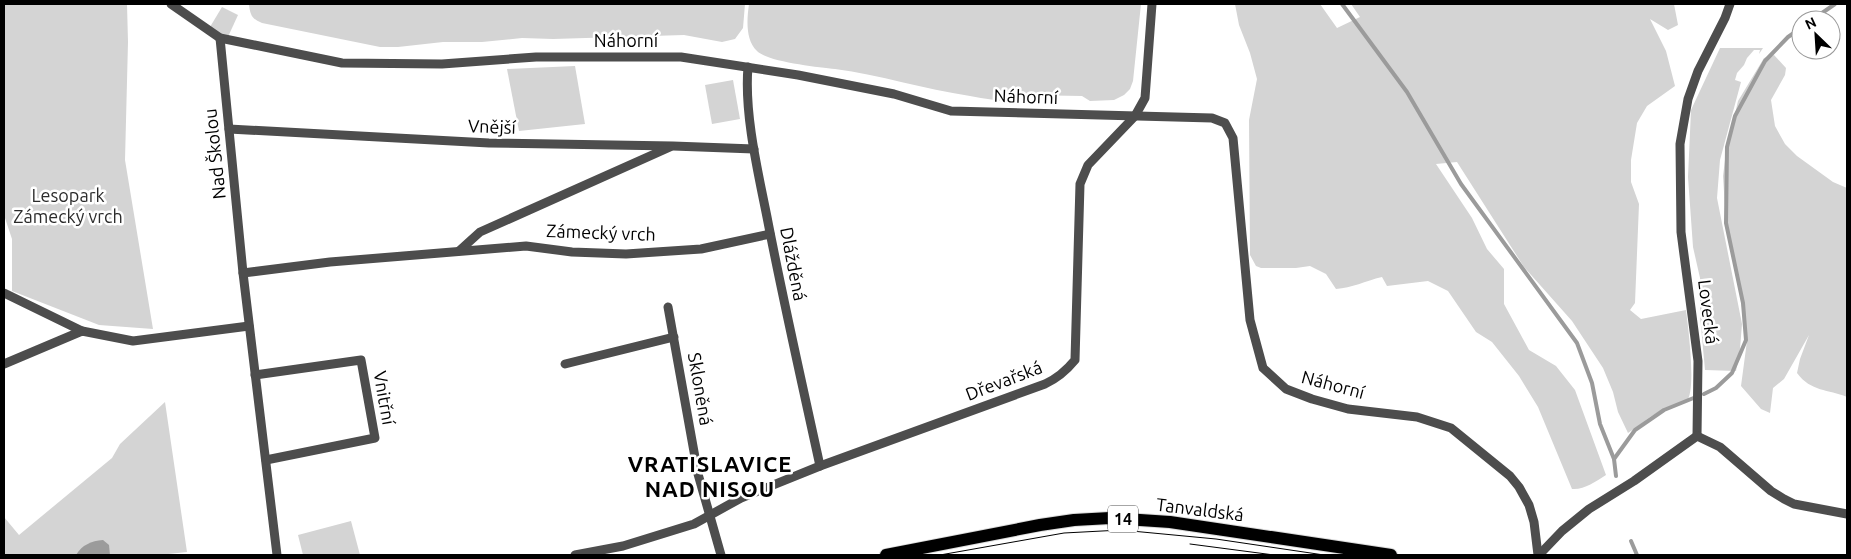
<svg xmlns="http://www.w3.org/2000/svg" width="1851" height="559" viewBox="0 0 1851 559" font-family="Ubuntu,sans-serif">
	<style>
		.green { fill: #d4d4d4 }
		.water { fill: #9b9b9b }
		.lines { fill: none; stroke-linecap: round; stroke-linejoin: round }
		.stream { stroke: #9b9b9b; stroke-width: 4 }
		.major-casing { stroke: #dbdbdb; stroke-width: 14 }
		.minor { stroke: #4d4d4d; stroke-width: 9 }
		.major { stroke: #000; stroke-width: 12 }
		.tram { stroke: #000; stroke-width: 1 }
		.labels { text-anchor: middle; stroke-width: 5; stroke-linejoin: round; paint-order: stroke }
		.shield { fill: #fff; stroke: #4c4c4c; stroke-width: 1 }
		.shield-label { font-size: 16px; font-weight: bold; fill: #000 }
		.street-label { font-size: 18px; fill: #000; stroke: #fff }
		.park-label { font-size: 18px; fill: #2b2b2b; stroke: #fff }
		.district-label { font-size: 22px; font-weight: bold; letter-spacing: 1px; fill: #000; stroke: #fff }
	</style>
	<rect width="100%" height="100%" fill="#fff"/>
	<!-- green -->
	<g class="green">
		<path d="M4,4H127L128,42L125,160L153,329L99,325L12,291V239L4,215Z"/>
		<path d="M249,4H745L743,28L735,39L722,42L684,35L553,39L522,38L482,42H443L398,47H380L262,23C252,19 250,15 249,4Z"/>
		<path d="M749,4H1141L1133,81L1130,89L1124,95L1114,100L1090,101L1082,96L1024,95L1019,101C1002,102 987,99 970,96C924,89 880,75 835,69C818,67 768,62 757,51C745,40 747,18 749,4Z"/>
		<path d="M1235,4H1320L1337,28L1360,17L1351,4H1674L1678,25L1668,30L1650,19L1666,51L1675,86L1647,106L1637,123L1631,160V182L1639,204L1635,303L1630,310L1641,319L1686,310C1688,326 1697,393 1686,402C1680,406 1671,406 1664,409C1651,415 1640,425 1628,433L1618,412L1613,392L1603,368L1572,321L1524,267L1457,162L1436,164L1472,218L1487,249L1504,269V304L1529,350L1556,366L1575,390L1606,475C1595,482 1584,490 1572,489L1538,407L1519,376L1492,342L1476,332L1448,291L1428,281L1387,286L1382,277C1365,281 1352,288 1336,289L1326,274L1310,266L1296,268H1261L1256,266L1250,255L1249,120L1257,79L1250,53L1239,25Z"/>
		<path d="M222,7L238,15L227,39L210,27Z"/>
		<path d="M1720,48H1763L1759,54L1760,50H1754L1747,58L1744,65L1737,73L1735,80L1741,82L1720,160L1717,198L1742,324L1740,349L1736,371L1705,370L1700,316V278L1693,247L1688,177L1691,110Z"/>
		<path d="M1774,55L1786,68L1785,75L1771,100L1775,126L1785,144L1797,156L1833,182L1847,188V397C1828,389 1811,392 1797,373L1800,359L1809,335L1784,379L1773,388L1770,413L1761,409L1741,386L1747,341L1737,275L1726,224L1723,176L1726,152L1738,101L1764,58Z"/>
		<path d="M575,66L585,124L519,131L507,69Z"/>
		<path d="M733,80L740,119L712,124L705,85Z"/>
		<path d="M165,402L187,552L159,555H4V517L19,535L112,458L120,444Z"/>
		<path d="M351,521L360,555H303L298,535Z"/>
	</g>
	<!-- water -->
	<path class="water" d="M103,540L109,545L110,555H76C82,545 91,541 103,540Z"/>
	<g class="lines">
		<!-- stream -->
		<g class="stream">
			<path d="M1342,4L1407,92L1461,184L1577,343L1592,383L1600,424L1614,459L1616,476"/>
			<path d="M1812,20L1835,4"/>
			<path d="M1704,394L1716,388L1732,373L1746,340L1743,303L1726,223L1727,147L1735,116L1765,61L1788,37L1801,28"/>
			<path d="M1614,459L1635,430L1664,410L1696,397"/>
			<path d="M1631,541L1637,555"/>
		</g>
		<!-- major casing -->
		<g class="major-casing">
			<path id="major" d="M886,555L1040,525L1074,520L1110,518L1170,522L1391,555"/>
		</g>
		<!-- minor -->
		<g class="minor">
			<path d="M171,4L220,38L342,63L442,64L536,57H681L798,75L894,94L951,111L1212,118L1225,123L1233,138L1250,320L1263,368L1286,389L1312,399L1348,409L1417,417L1451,428L1510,476L1519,487L1529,505L1534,522L1538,555"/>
			<path d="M220,38L243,273L277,555"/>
			<path d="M748,67C744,113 758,172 767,217C783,300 802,383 820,466"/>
			<path d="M229,129L489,143L673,146L754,149"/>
			<path d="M459,251L480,232L670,147"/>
			<path d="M243,273L330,262L526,246L572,252L626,254L701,249L770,234"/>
			<path d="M4,293L82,331"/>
			<path d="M668,307L698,474L721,555"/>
			<path d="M4,364L82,331L133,341L249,326"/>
			<path d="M565,364L674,337"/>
			<path d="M255,375L361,360L375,438L266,460"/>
			<path d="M1697,436L1698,361L1681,232L1680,144L1688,99L1698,71L1725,18L1730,4"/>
			<path d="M1697,436L1720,447L1771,491L1784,499L1794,504L1847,514"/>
			<path d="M575,555L623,546L694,524L741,498L820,466L1045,384C1058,378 1066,371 1075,360L1080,184L1088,165L1135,116L1145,98L1152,4"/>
			<path d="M1539,555L1562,531L1589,509L1634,481L1697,436"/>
		</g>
		<!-- major -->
		<use href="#major" class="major"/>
		<!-- tram -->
		<g class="tram">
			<path d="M1190,544L1274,555"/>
			<path d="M940,555L1064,533L1121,530L1216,539L1324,555"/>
		</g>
	</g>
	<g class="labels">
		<!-- shield labels -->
		<rect class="shield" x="1108" y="505.5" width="30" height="27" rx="4"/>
		<g class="shield-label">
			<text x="1123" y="525">14</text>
		</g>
		<!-- street labels -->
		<g class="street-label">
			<text x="626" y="47">Náhorní</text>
			<text transform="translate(1026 97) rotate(2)" y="6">Náhorní</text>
			<text transform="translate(492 127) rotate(2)" y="6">Vnější</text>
			<text transform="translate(215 154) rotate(-96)" y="6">Nad Školou</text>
			<text transform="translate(601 233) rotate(2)" y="6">Zámecký vrch</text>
			<text transform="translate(793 264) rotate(79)" y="6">Dlážděná</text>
			<text transform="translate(1708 312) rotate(83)" y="6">Lovecká</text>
			<text transform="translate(1004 381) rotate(-21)" y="6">Dřevařská</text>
			<text transform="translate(1333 385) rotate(15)" y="6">Náhorní</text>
			<text transform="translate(700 389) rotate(80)" y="6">Skloněná</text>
			<text transform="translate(384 398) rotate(80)" y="6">Vnitřní</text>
			<text transform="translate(1200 510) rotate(7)" y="6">Tanvaldská</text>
		</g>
		<!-- park labels -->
		<g class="park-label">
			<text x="68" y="202">Lesopark<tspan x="68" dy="21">Zámecký vrch</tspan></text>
		</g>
		<!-- district labels -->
		<g class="district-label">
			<text x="710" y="472">VRATISLAVICE<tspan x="710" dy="25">NAD NISOU</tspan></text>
		</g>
	</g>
	<!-- border -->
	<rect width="1851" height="559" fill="none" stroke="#000000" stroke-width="10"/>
	<!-- north arrow -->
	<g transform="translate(1816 35) rotate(335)"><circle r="24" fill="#ffffff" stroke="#999999"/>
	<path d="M0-4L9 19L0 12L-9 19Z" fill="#000000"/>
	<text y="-8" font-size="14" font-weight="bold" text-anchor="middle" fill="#000000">N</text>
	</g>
</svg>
